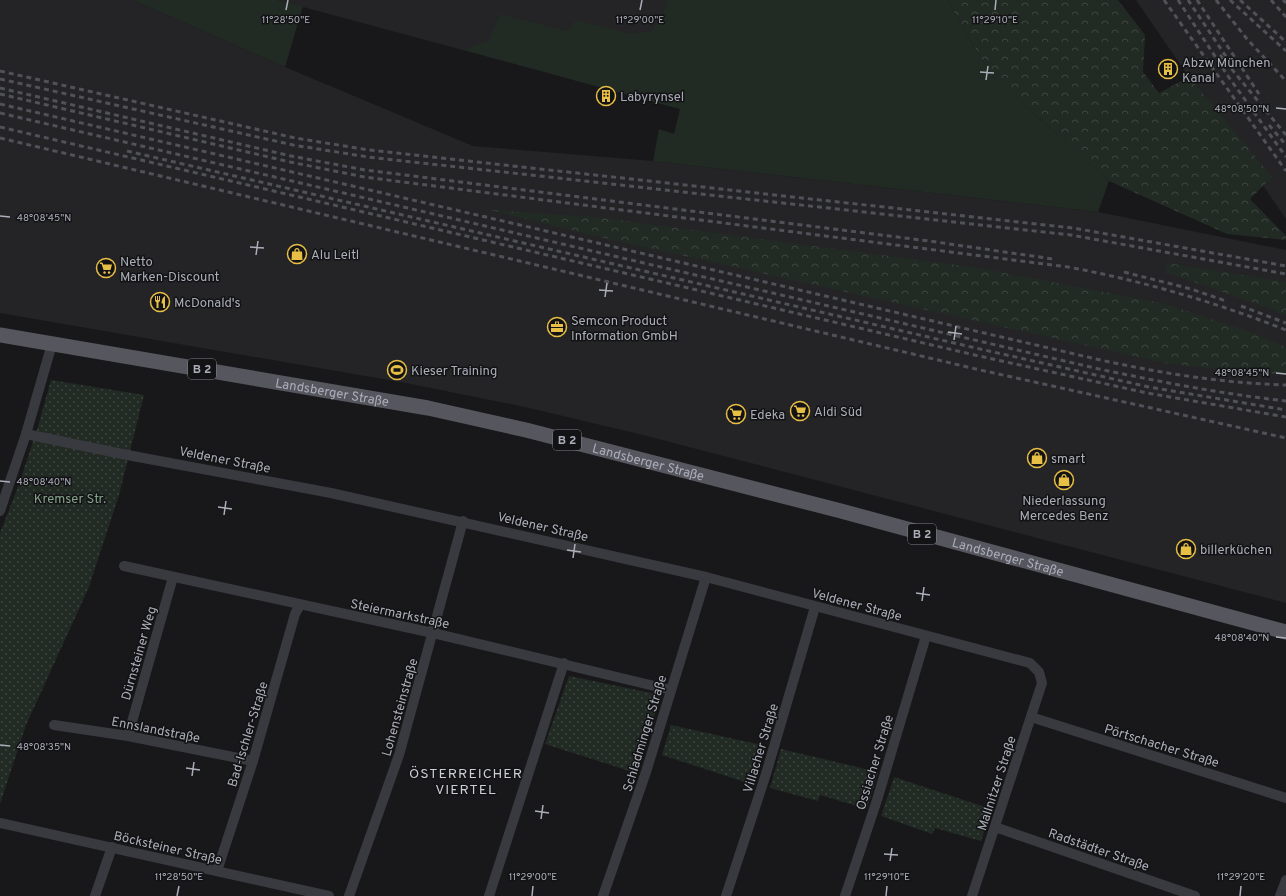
<svg xmlns="http://www.w3.org/2000/svg" width="1286" height="896" viewBox="0 0 1286 896" font-family="Overpass,sans-serif">
	<style>
		.built { fill: #242427 }
		.green { fill: #222a24 }
		.forest { fill: url(#forest-crowns) }
		.park { fill: url(#park-dots) }
		.lines { fill: none; stroke-linecap: round; stroke-linejoin: round }
		.street { stroke: #393a3f; stroke-width: 10 }
		.primary { stroke: #56575e; stroke-width: 15 }
		.rail { stroke: #505258; stroke-width: 3; stroke-dasharray: 5 4; stroke-linecap: butt }
		.ticks { fill: none; stroke: #abaeb9; stroke-width: 1.5 }
		.labels { text-anchor: middle; stroke-width: 3; stroke-linejoin: round; paint-order: stroke }
		.shield { fill: #131315; stroke: #7d8088; stroke-width: 1 }
		.shield-label { font-size: 12px; font-weight: bold; fill: #abaeb9 }
		.poi-label { font-size: 13px; fill: #abaeb9; stroke: #131315; text-anchor: start }
		.street-label { font-size: 13px; fill: #abaeb9; stroke: #131315 }
		.park-label { font-size: 13px; fill: #84a389; stroke: #131315 }
		.neighbourhood-label { font-size: 14px; letter-spacing: 1px; fill: #ccced5; stroke: #131315 }
		.ticks-label { font-size: 10px; text-anchor: middle; fill: #abaeb9; stroke: #131315; stroke-width: 3; stroke-linejoin: round; paint-order: stroke }
	</style>
	<defs>
		<pattern id="forest-crowns" width="20" height="18" patternUnits="userSpaceOnUse"><rect width="20" height="18" fill="#222a24"/><path d="M2 6a3 3 0 1 1 6 0M12 15a3 3 0 1 1 6 0" fill="none" stroke="#3f4642"/></pattern>
		<pattern id="park-dots" width="8" height="8" patternUnits="userSpaceOnUse"><rect width="8" height="8" fill="#222a24"/><path d="M2 2h.1M6 6h.1" fill="none" stroke="#3f4642" stroke-width="1.8" stroke-linecap="round"/></pattern>
	</defs>
	<rect width="100%" height="100%" fill="#18181a"/>
	<!-- built -->
	<g class="built">
		<path d="M0,0H133L285,67L473,146L653,161L1098,212L1286,250V603L643,435L525,407L406,383L0,313Z"/>
		<path d="M277,0H707L681,109Z"/>
		<path d="M1136,0H1286V219Z"/>
	</g>
	<!-- green -->
	<g class="green">
		<path d="M133,0H277L303,6L285,67Z"/>
		<path d="M667,0H947L991,75L1109,181L1098,212L653,161L659,129L674,134L680,109L464,50L489,40L500,14L568,31L576,20L628,33L651,32L661,19Z"/>
	</g>
	<!-- forest -->
	<g class="forest">
		<path d="M947,0H1118L1145,35L1143,72L1159,93L1189,77L1272,177L1250,199L1286,236V240L1227,234L1109,181L991,75Z"/>
		<path d="M490,210L595,217L979,268L1166,304L1256,334L1286,347V375L1169,364L591,235Z"/>
		<path d="M1168,263L1286,282V315L1257,304L1165,272Z"/>
	</g>
	<!-- park -->
	<g class="park">
		<path d="M51,380L144,395L119,495L89,587L26,725L0,804V533L19,484L38,426Z"/>
		<path d="M569,676L661,695L636,773L545,744Z"/>
		<path d="M671,725L766,746L754,785L662,755Z"/>
		<path d="M781,749L878,772L867,809L820,795L818,801L770,788Z"/>
		<path d="M894,777L991,809L981,841L935,828L932,834L881,816Z"/>
	</g>
	<g class="lines">
		<!-- street -->
		<g class="street">
			<path d="M26,434L122,454L331,493L706,577L1030,663L1039,672L1042,683L972,896"/>
			<path d="M0,511L26,434L52,344"/>
			<path d="M124,566L433,633L671,690"/>
			<path d="M1031,717L1286,798"/>
			<path d="M54,725L128,736L253,761"/>
			<path d="M128,736L173,577"/>
			<path d="M0,823L329,896"/>
			<path d="M995,827L1195,896"/>
			<path d="M217,871L253,761L295,614L300,605"/>
			<path d="M95,896L112,847"/>
			<path d="M349,896L399,755L463,521"/>
			<path d="M489,896L564,663"/>
			<path d="M603,896L646,772L706,577"/>
			<path d="M726,896L766,774L815,607"/>
			<path d="M845,896L877,800L926,636"/>
			<path d="M1280,896L1286,880"/>
		</g>
		<!-- primary -->
		<path class="primary" id="s1" d="M0,335L428,408L526,430L841,511L1286,632"/>
		<!-- rail -->
		<g class="rail">
			<path d="M1164,0L1286,171"/>
			<path d="M1178,0L1228,76L1286,157"/>
			<path d="M1188,0L1227,58"/>
			<path d="M1197,0L1259,94"/>
			<path d="M1216,0L1247,39L1286,81"/>
			<path d="M1230,0L1286,51"/>
			<path d="M1240,0L1286,42"/>
			<path d="M1271,0L1286,17"/>
			<path d="M1283,0L1286,3"/>
			<path d="M1220,55L1286,135"/>
			<path d="M0,71L295,138L369,150L1073,228L1286,266"/>
			<path d="M0,79L293,145L368,157L1071,235L1286,274"/>
			<path d="M0,88L291,156L365,170L929,241L1053,259"/>
			<path d="M0,94L290,162L364,177L1068,267C1143,281 1215,302 1286,330"/>
			<path d="M0,104L1096,359C1159,373 1221,383 1286,385"/>
			<path d="M0,113L1099,369C1161,382 1223,394 1286,401"/>
			<path d="M1269,125L1286,145"/>
			<path d="M0,127L979,356L1147,393L1286,417"/>
			<path d="M0,138L976,369L1286,438"/>
			<path d="M127,151L980,349L1149,387L1286,410"/>
			<path d="M1124,272L1191,289L1226,301"/>
			<path d="M1241,306L1286,323"/>
		</g>
	</g>
	<!-- ticks -->
	<path class="ticks" d="M286,10L288,0M640,10L642,0M995,10L996,0M980,72L994,73M986,80L988,66M1276,108L1286,109M0,216L10,217M250,247L264,248M256,255L258,241M599,290L613,291M605,297L607,283M948,332L962,334M954,340L956,326M1276,373L1286,374M0,481L10,482M218,507L232,509M224,515L226,501M567,550L581,552M573,558L575,544M916,593L930,595M922,601L924,587M1276,637L1286,638M0,745L10,746M186,768L200,770M192,776L194,762M535,811L549,813M541,819L543,805M884,854L898,855M890,861L892,848M177,896L179,886M532,896L533,886M886,896L887,886M1240,896L1241,886"/>
	<!-- icons -->
	<defs>
		<g id="building-ring" transform="scale(1)"><circle r="9.5" fill="#131315" stroke="#e7bf44" stroke-width="1.5"/><path d="M-4-6H4V6H1V3H-1V6H-4ZM-2.5-4.3h1.7v1.8h-1.7ZM.8-4.3h1.7v1.8H.8ZM-2.5-1h1.7V.8h-1.7ZM.8-1h1.7V.8H.8Z" fill="#e7bf44"/></g>
		<g id="shop-ring" transform="scale(1)"><circle r="9.5" fill="#131315" stroke="#e7bf44" stroke-width="1.5"/><path d="M-5-2.5h2.3a2.7 3.5 0 0 1 5.4 0H5L5.5 6h-11ZM-1.5-2.5h3a1.5 2.3 0 0 0-3 0Z" fill="#e7bf44"/></g>
		<g id="supermarket-ring" transform="scale(1)"><circle r="9.5" fill="#131315" stroke="#e7bf44" stroke-width="1.5"/><path d="M-6-5.5h2.5l.6 2H6L4.5 2H-2.5L-4.4-4H-6ZM-1.5 3.2a1.3 1.3 0 1 0 .1 0ZM3 3.2a1.3 1.3 0 1 0 .1 0Z" fill="#e7bf44"/></g>
		<g id="restaurant-ring" transform="scale(1)"><circle r="9.5" fill="#131315" stroke="#e7bf44" stroke-width="1.5"/><path d="M-5-6h1v4h1v-4h1v4h1v-4h1v5L-1.5 .5V6h-2V.5L-5-1ZM5-6V6H3V1.5H1.5Q1.5-4 5-6Z" fill="#e7bf44"/></g>
		<g id="office-ring" transform="scale(1)"><circle r="9.5" fill="#131315" stroke="#e7bf44" stroke-width="1.5"/><path d="M-6-3h4V-5.5h4V-3h4V5H-6ZM-1-4.5V-3h2v-1.5ZM-6 0V1H6V0Z" fill="#e7bf44"/></g>
		<g id="stadium-ring" transform="scale(1)"><circle r="9.5" fill="#131315" stroke="#e7bf44" stroke-width="1.5"/><path d="M0-5a6.5 5 0 1 0 0 10a6.5 5 0 1 0 0-10ZM-3.5-1.8h7v3.6h-7Z" fill="#e7bf44"/></g>
	</defs>
	<g fill-rule="evenodd">
		<use href="#building-ring" x="1168" y="69"/>
		<use href="#building-ring" x="606" y="96"/>
		<use href="#shop-ring" x="297" y="254"/>
		<use href="#supermarket-ring" x="106" y="268"/>
		<use href="#restaurant-ring" x="160" y="302"/>
		<use href="#office-ring" x="557" y="327"/>
		<use href="#stadium-ring" x="397" y="370"/>
		<use href="#supermarket-ring" x="800" y="411"/>
		<use href="#supermarket-ring" x="736" y="414"/>
		<use href="#shop-ring" x="1037" y="458"/>
		<use href="#shop-ring" x="1064" y="480"/>
		<use href="#shop-ring" x="1186" y="549"/>
	</g>
	<g class="labels">
		<!-- shield labels -->
		<g class="shield">
			<rect x="188" y="359" width="28" height="20" rx="3"/>
			<rect x="553" y="430" width="28" height="20" rx="3"/>
			<rect x="908" y="524" width="28" height="20" rx="3"/>
		</g>
		<g class="shield-label">
			<text x="202" y="373">B 2</text>
			<text x="567" y="444">B 2</text>
			<text x="922" y="538">B 2</text>
		</g>
		<!-- poi labels -->
		<g class="poi-label">
			<text x="1182" y="67">Abzw München<tspan x="1182" dy="15">Kanal</tspan></text>
			<text x="620" y="101">Labyrynsel</text>
			<text x="311" y="259">Alu Leitl</text>
			<text x="120" y="266">Netto<tspan x="120" dy="15">Marken-Discount</tspan></text>
			<text x="174" y="307">McDonald's</text>
			<text x="571" y="325">Semcon Product<tspan x="571" dy="15">Information GmbH</tspan></text>
			<text x="411" y="375">Kieser Training</text>
			<text x="814" y="416">Aldi Süd</text>
			<text x="750" y="419">Edeka</text>
			<text x="1051" y="463">smart</text>
			<text x="1064" y="505" text-anchor="middle">Niederlassung<tspan x="1064" dy="15">Mercedes Benz</tspan></text>
			<text x="1200" y="554">billerküchen</text>
		</g>
		<!-- street labels -->
		<g class="street-label">
			<text dy="5" stroke="none"><textPath href="#s1" startOffset="337">Landsberger Straße</textPath></text>
			<text transform="translate(225 459) rotate(11)" y="5">Veldener Straße</text>
			<text dy="5" stroke="none"><textPath href="#s1" startOffset="661">Landsberger Straße</textPath></text>
			<text transform="translate(543 526) rotate(13)" y="5">Veldener Straße</text>
			<text dy="5" stroke="none"><textPath href="#s1" startOffset="1033">Landsberger Straße</textPath></text>
			<text transform="translate(857 604) rotate(15)" y="5">Veldener Straße</text>
			<text transform="translate(400 613) rotate(12)" y="5">Steiermarkstraße</text>
			<text transform="translate(138 653) rotate(-74)" y="5">Dürnsteiner Weg</text>
			<text transform="translate(399 707) rotate(-74)" y="5">Lohensteinstraße</text>
			<text transform="translate(156 729) rotate(11)" y="5">Ennslandstraße</text>
			<text transform="translate(644 733) rotate(-73)" y="5">Schladminger Straße</text>
			<text transform="translate(247 734) rotate(-73)" y="5">Bad-Ischler-Straße</text>
			<text transform="translate(1162 745) rotate(17)" y="5">Pörtschacher Straße</text>
			<text transform="translate(760 748) rotate(-73)" y="5">Villacher Straße</text>
			<text transform="translate(874 762) rotate(-73)" y="5">Ossiacher Straße</text>
			<text transform="translate(996 783) rotate(-72)" y="5">Mallnitzer Straße</text>
			<text transform="translate(168 847) rotate(13)" y="5">Böcksteiner Straße</text>
			<text transform="translate(1099 849) rotate(19)" y="5">Radstädter Straße</text>
		</g>
		<!-- park labels -->
		<g class="park-label">
			<text x="70" y="503">Kremser Str.</text>
		</g>
		<!-- neighbourhood labels -->
		<g class="neighbourhood-label">
			<text x="466" y="778">ÖSTERREICHER<tspan x="466" dy="16">VIERTEL</tspan></text>
		</g>
	</g>
	<g class="ticks-label">
		<text x="286" y="23">11°28'50"E</text>
		<text x="640" y="23">11°29'00"E</text>
		<text x="995" y="23">11°29'10"E</text>
		<text x="1242" y="112">48°08'50"N</text>
		<text x="44" y="221">48°08'45"N</text>
		<text x="1242" y="376">48°08'45"N</text>
		<text x="44" y="485">48°08'40"N</text>
		<text x="1242" y="641">48°08'40"N</text>
		<text x="44" y="750">48°08'35"N</text>
		<text x="179" y="880">11°28'50"E</text>
		<text x="533" y="880">11°29'00"E</text>
		<text x="887" y="880">11°29'10"E</text>
		<text x="1241" y="880">11°29'20"E</text>
	</g>
</svg>
